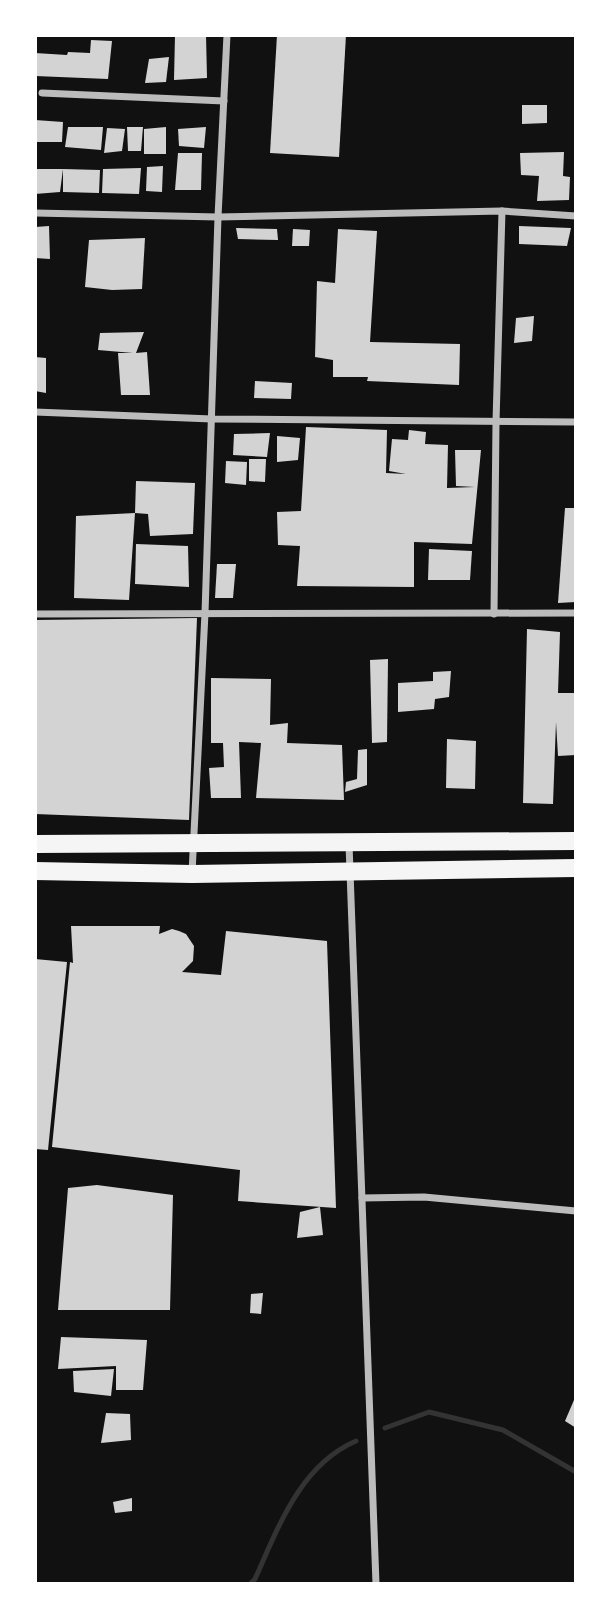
<svg xmlns="http://www.w3.org/2000/svg" width="611" height="1619" viewBox="0 0 611 1619" font-family="Mulish,sans-serif">
	<style>
		.lines { fill: none; stroke-linecap: round; stroke-linejoin: round }
		.stream { stroke: #333; stroke-width: 5 }
		.building { fill: #d3d3d3 }
		.minor { stroke: #bcbcbc; stroke-width: 7 }
		.primary { stroke: #f5f5f5; stroke-width: 18 }
	</style>
	<rect width="100%" height="100%" fill="#111"/>
	<g class="lines">
		<!-- stream -->
		<g class="stream">
			<path d="M385,1428L429,1412L503,1430L576,1472"/>
			<path d="M250,1584L255,1579C278,1528 300,1465 356,1441"/>
		</g>
	</g>
	<!-- building -->
	<g class="building">
		<path d="M175,35H206L207,78L174,80Z"/>
		<path d="M277,35H346L339,157L270,153Z"/>
		<path d="M91,40L112,41L108,79L35,76V53L67,55L68,52L90,53Z"/>
		<path d="M169,57L166,82L145,83L149,59Z"/>
		<path d="M522,105H547V123L522,124Z"/>
		<path d="M35,120L63,122L62,142H35Z"/>
		<path d="M68,127H103L101,150L65,147Z"/>
		<path d="M127,127H143L141,151H128Z"/>
		<path d="M166,127V154H144V129Z"/>
		<path d="M206,127L204,148L179,146L178,129Z"/>
		<path d="M107,128L125,129L122,151L104,153Z"/>
		<path d="M564,152L563,176L570,177L569,200L537,201L539,176L521,175L520,153Z"/>
		<path d="M178,153H202L201,190H175Z"/>
		<path d="M163,166L162,192L146,191L147,167Z"/>
		<path d="M141,168L139,194L102,193L103,169Z"/>
		<path d="M35,169H63L100,170L99,193L63,192V169L60,192L35,194Z"/>
		<path d="M49,226L50,259L35,258V227Z"/>
		<path d="M519,226L571,228L567,246L519,244Z"/>
		<path d="M236,228L277,229L278,240L238,239Z"/>
		<path d="M293,229L310,230L309,246H292Z"/>
		<path d="M338,229L377,231L370,342L460,344L459,385L367,381L368,377H333V360L315,357L317,281L335,283Z"/>
		<path d="M145,238L142,289L112,290L85,287L89,240Z"/>
		<path d="M534,316L532,341L514,343L516,318Z"/>
		<path d="M144,332L136,353L147,352L150,395H121L118,353H133L98,350L100,333Z"/>
		<path d="M35,357L46,358V393L35,391Z"/>
		<path d="M255,381L292,383L291,399L254,398Z"/>
		<path d="M306,427L387,430L386,473L406,474L389,471L392,439L408,440L409,430L426,432L425,444L448,445L447,488L475,487L456,486L455,450H481L472,544L414,542V587L297,586L300,546L278,545L277,512L301,511Z"/>
		<path d="M270,433L267,457L233,455L234,434Z"/>
		<path d="M277,436L300,438L298,460L277,462Z"/>
		<path d="M249,459H266L265,482L249,481Z"/>
		<path d="M226,461L247,462L246,485L225,483Z"/>
		<path d="M136,481L195,483L193,534L150,536L148,514L135,513L129,600L74,598L76,516L135,513Z"/>
		<path d="M565,508H576V602L558,603Z"/>
		<path d="M136,544L188,546L189,587L135,584Z"/>
		<path d="M429,549L472,551L470,580H428Z"/>
		<path d="M217,564H236L233,598H215Z"/>
		<path d="M197,618L189,820L35,814V620Z"/>
		<path d="M527,629L560,632L558,693H576V755L558,756L556,722L553,804L523,803Z"/>
		<path d="M388,659L387,742L372,743L370,660Z"/>
		<path d="M451,671L449,697L435,699L434,709L398,712V683L433,681V672Z"/>
		<path d="M211,678L271,679L270,725L288,723L287,743L342,745L344,800L256,798L261,743L239,742L241,798H211L209,768L224,767L223,743H211Z"/>
		<path d="M447,739L476,741L475,789L446,788Z"/>
		<path d="M367,749V785L345,792L346,782L357,779L358,750Z"/>
		<path d="M71,926H160L159,934L172,929L179,931L186,934L194,946L193,961L182,972L221,975L226,931L327,941L336,1208L238,1201L240,1170L52,1147L70,962L73,963Z"/>
		<path d="M35,959L67,962L48,1150L35,1149Z"/>
		<path d="M97,1185L173,1195L170,1310H58L68,1188Z"/>
		<path d="M320,1207L323,1235L297,1238L300,1212Z"/>
		<path d="M263,1293L261,1314L250,1313L251,1294Z"/>
		<path d="M61,1337L147,1340L143,1390H116V1366L58,1369Z"/>
		<path d="M114,1369L111,1396L74,1392L73,1371Z"/>
		<path d="M574,1400L576,1401V1428L565,1421Z"/>
		<path d="M106,1413L130,1414L131,1440L101,1443Z"/>
		<path d="M132,1498V1511L115,1513L113,1502Z"/>
	</g>
	<g class="lines">
		<!-- minor -->
		<g class="minor">
			<path d="M42,93L224,101"/>
			<path d="M35,213L218,217L502,211L576,216"/>
			<path d="M35,412L212,419L576,422"/>
			<path d="M35,614L576,613"/>
			<path d="M494,614L496,422L502,211"/>
			<path d="M349,844L376,1584"/>
			<path d="M192,873L205,613L218,217L227,35"/>
			<path d="M362,1198L424,1197L576,1211"/>
		</g>
		<!-- primary -->
		<g class="primary">
			<path d="M35,844L576,841"/>
			<path d="M35,871L192,874L576,868"/>
		</g>
	</g>
	<!-- border -->
	<rect width="611" height="1619" fill="none" stroke="#ffffff" stroke-width="74"/>
</svg>
